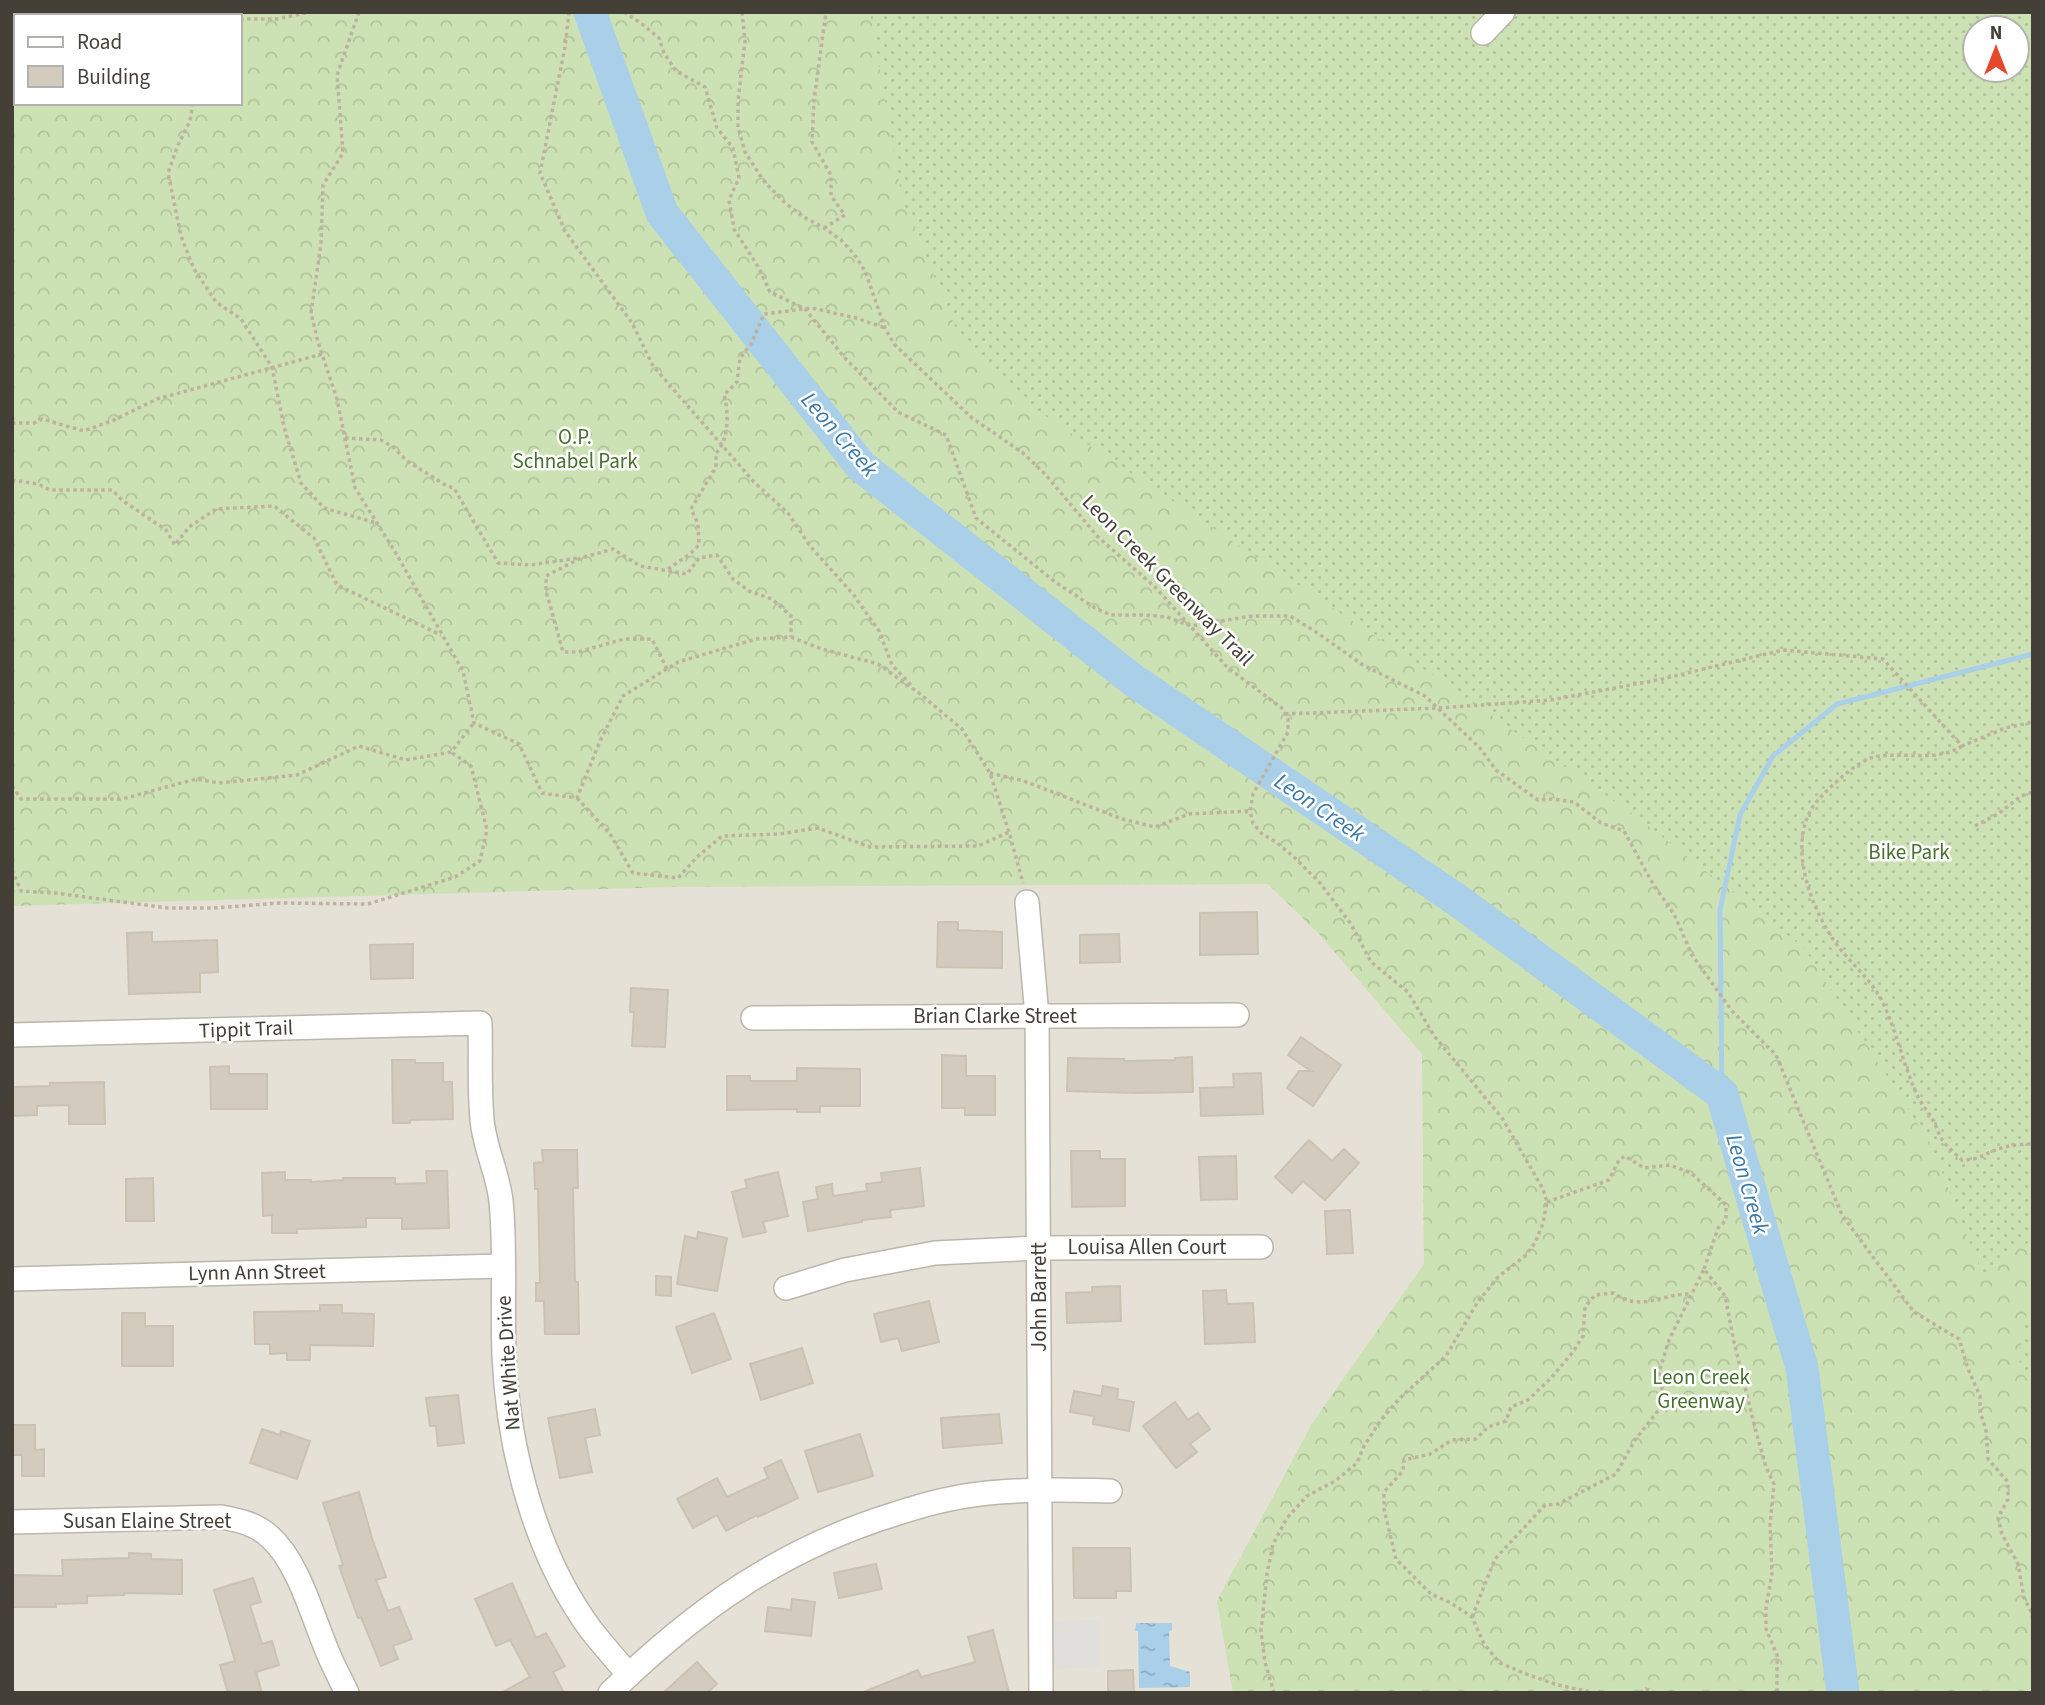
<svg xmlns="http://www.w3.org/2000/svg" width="2045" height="1705" viewBox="0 0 2045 1705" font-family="'Source Sans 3',sans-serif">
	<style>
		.residential { fill: #e5e1d6 }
		.grass { fill: url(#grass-dots); fill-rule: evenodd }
		.forest { fill: url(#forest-crowns); fill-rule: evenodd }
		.parking { fill: #e1dfdc }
		.water { fill: url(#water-ripples) }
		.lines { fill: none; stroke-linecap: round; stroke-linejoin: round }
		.stream { stroke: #aacfe9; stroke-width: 5 }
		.river { stroke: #aacfe9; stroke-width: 33 }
		.building { fill: #d2cbbe; stroke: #ccc2b2; stroke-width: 2 }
		.minor-casing { stroke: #bcb6ab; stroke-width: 26 }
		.path { stroke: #bdb29e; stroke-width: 3.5; stroke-dasharray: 3.5 3.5; stroke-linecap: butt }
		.minor { stroke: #fff; stroke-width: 23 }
		.labels { text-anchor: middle; stroke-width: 5; stroke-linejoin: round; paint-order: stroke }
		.park-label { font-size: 21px; fill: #487030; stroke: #fff }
		.street-label { font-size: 21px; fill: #443f37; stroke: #fff }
		.water-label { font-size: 23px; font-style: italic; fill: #3b78a6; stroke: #fff }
	</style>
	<defs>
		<pattern id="grass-dots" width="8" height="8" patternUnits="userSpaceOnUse" patternTransform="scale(1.75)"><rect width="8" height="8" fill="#cde2b4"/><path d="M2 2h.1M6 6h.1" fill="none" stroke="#b1c39b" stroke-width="1.8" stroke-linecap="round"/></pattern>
		<pattern id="forest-crowns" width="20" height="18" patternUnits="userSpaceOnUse" patternTransform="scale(1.75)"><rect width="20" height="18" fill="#cde2b4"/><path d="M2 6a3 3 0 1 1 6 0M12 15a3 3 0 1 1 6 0" fill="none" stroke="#b1c39b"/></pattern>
		<pattern id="water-ripples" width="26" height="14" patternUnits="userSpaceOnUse" patternTransform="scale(1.75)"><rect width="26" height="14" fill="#aacfe9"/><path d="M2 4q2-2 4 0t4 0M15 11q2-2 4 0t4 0" fill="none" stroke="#8ca9be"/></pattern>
	</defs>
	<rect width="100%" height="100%" fill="#f2efe8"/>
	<!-- residential -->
	<path class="residential" d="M1268,884L1319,934L1422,1054L1424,1264L1313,1422L1217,1601L1233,1693H12V905L468,887Z"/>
	<!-- grass -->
	<path class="grass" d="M12,12H2033V1693H1233L1217,1601L1313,1422L1424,1264L1422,1054L1319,934L1268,884L468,887L12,905ZM16,16H240V103H16ZM1975,28H2017V70H1975Z"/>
	<!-- forest -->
	<path class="forest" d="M12,12H870L902,199L960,338L1017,397L1427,671L1637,817L1804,948L1931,1144L1983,1276C2001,1266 2014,1249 2033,1240V1309L2023,1319L2019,1368L2033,1388V1693H1233L1217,1601L1313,1422L1424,1264L1422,1054L1319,934L1268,884L671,887L12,906ZM16,16H240V103H16Z"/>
	<!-- parking -->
	<path class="parking" d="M1099,1620L1100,1667L1055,1669L1054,1621Z"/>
	<!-- water -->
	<path class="water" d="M1136,1623H1172V1630L1169,1631L1170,1666L1190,1672V1687L1139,1688L1138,1631H1135Z"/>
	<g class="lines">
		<!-- stream -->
		<path class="stream" d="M1722,1094L1720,910L1740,815L1773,756L1837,704L2033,654"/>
		<!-- river -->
		<path class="river" d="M590,12L662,213L861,466L1133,680L1457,900L1722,1094L1802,1368L1843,1693"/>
	</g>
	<!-- building -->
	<g class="building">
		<path d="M1257,912L1258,954L1200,955V913Z"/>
		<path d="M938,922H958V930L1002,932V968L937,967Z"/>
		<path d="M152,932V942L217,940L218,972L200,973V992L129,994L127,933Z"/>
		<path d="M1119,934L1120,962L1080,963V935Z"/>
		<path d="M413,944V978L371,979L370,945Z"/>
		<path d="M631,988L668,990L665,1047L632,1046L634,1012H630Z"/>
		<path d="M1301,1037L1341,1065L1313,1106L1287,1088L1299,1071H1311L1288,1055Z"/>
		<path d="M942,1055L966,1056V1076H995V1115H965V1108H942Z"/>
		<path d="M1192,1057L1193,1092L1136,1093L1067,1091L1068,1058L1124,1059V1061L1175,1060V1058Z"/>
		<path d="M392,1060H415V1063H443V1082H452L453,1119L410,1120V1123H393Z"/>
		<path d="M229,1066V1074H267V1109H211L210,1067Z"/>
		<path d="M797,1068L860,1069V1106H820V1112H797V1109L727,1110V1076H750V1081H797Z"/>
		<path d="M1261,1073L1263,1114L1201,1116L1200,1088L1234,1087L1233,1074Z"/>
		<path d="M104,1082L105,1124H69V1105L37,1106V1115L12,1116V1087L50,1086V1083Z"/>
		<path d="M1309,1140L1332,1161L1344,1149L1359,1163L1325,1200L1303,1181L1292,1193L1275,1177Z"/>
		<path d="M542,1150H577L578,1188H573L575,1282H578L579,1334H545L544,1301H536V1283H540L538,1189H535L534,1163L543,1162Z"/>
		<path d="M1071,1151H1100V1159H1125V1206L1072,1207Z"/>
		<path d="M1236,1156L1237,1199L1201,1200L1199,1157Z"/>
		<path d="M920,1168L924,1206L890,1210L891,1217L862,1220V1222L808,1231L803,1202L818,1199L816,1187L832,1184L833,1196L867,1191L866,1184L882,1182L881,1173Z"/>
		<path d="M426,1171H447L449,1228L402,1229V1218H366V1227L297,1229V1233H272V1215L263,1216L262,1173L285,1172V1180H311V1182L343,1180V1178H395V1184L427,1183Z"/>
		<path d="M778,1172L788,1216L763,1222L766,1232L743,1237L732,1192L747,1188L745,1180Z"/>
		<path d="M153,1178L154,1221H126V1179Z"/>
		<path d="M1350,1210L1353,1253L1327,1254L1325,1211Z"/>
		<path d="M698,1232L727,1238L717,1291L677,1284L685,1236L697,1239Z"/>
		<path d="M656,1276L671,1277V1296L656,1295Z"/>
		<path d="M1120,1286L1121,1321L1067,1323L1066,1293L1092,1292V1287Z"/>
		<path d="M1226,1290L1227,1304L1253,1303L1255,1342L1205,1344L1203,1291Z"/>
		<path d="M929,1301L939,1342L902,1351L898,1338L881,1342L874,1314Z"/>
		<path d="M320,1305H342V1313L374,1314L373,1346L310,1345V1360H287V1353L270,1354V1344H255L254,1312L320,1311Z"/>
		<path d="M122,1313H145V1326H173V1366H122Z"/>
		<path d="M714,1313L731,1359L692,1373L676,1327Z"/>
		<path d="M802,1348L813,1383L761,1400L750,1364Z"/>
		<path d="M1103,1386L1118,1389L1117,1399L1134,1402L1129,1431L1093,1424L1094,1416L1070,1412L1074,1391L1101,1396Z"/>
		<path d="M458,1395L464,1443L438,1446L436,1426H430L426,1398Z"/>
		<path d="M1175,1402L1188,1420L1198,1413L1210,1429L1190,1444L1197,1452L1176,1468L1143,1426Z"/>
		<path d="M595,1409L600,1435L585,1438L592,1472L560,1478L548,1418Z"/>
		<path d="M999,1414L1002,1443L943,1448L941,1418Z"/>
		<path d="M12,1425H35V1450L44,1449V1476H22V1455H12Z"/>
		<path d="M262,1429L280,1435L281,1431L310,1441L297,1479L250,1463Z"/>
		<path d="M860,1434L873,1476L818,1492L805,1451Z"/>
		<path d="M781,1460L798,1498L758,1517L757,1515L726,1531L717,1515L693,1528L677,1499L717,1478L727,1497L768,1478L764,1468Z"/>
		<path d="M359,1492L372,1538L386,1577L376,1580L388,1611L399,1607L412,1639L393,1646L398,1659L381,1666L361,1617L358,1618L339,1566L343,1565L323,1503Z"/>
		<path d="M1073,1548H1130L1131,1591H1116V1598H1074Z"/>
		<path d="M129,1553L151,1554V1559L182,1560V1594L124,1593V1595L87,1596V1603L56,1604V1607H12V1575L63,1576L62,1560L129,1558Z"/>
		<path d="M876,1564L882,1589L839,1598L834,1573Z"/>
		<path d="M253,1578L261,1602L250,1605L262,1644L272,1641L279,1665L256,1672L262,1693H228L220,1665L235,1661L214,1590Z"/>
		<path d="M512,1583L536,1638L546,1633L565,1666L553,1672L564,1693H501L530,1677L510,1640L496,1646L475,1599Z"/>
		<path d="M792,1599L815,1602L811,1636L765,1631L768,1607L791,1610Z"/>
		<path d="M993,1630L1009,1693H861L918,1670L921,1677L975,1662L968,1637Z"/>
		<path d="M697,1662L717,1684L707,1693H663Z"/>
		<path d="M1133,1670L1134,1693H1108V1671Z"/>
	</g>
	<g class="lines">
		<!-- minor casing -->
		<g class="minor-casing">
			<g id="minor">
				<path d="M1483,33L1503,12"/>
				<path d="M1027,902L1037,1016L1041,1693"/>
				<path d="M753,1018L1237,1015"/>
				<path d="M12,1035L480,1023C481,1055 479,1087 482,1119C484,1147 498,1173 501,1201C506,1252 502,1304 504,1355C508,1449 535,1554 591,1630C603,1645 616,1660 629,1675"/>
				<path d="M12,1279L503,1266"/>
				<path d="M786,1288L845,1270L935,1253L1039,1248L1261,1247"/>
				<path d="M12,1522L221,1517C239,1520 256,1524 270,1537C297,1561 311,1611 324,1643C330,1660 339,1676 347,1693"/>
				<path d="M610,1693C695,1610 781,1549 895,1514C925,1504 956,1496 988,1493C1028,1489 1069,1490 1110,1491"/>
			</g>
		</g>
		<!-- path -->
		<g class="path">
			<path d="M359,12L337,75L343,153L323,185L321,244L311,313L318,342L337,399L355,488L394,550L463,671L474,723L519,744L542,793L577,798L600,741L623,696L678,662L756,639L791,637L822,649L878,664L919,693L962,729L990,773L1009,832L1023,883"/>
			<path d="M569,12L565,47L540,173L565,231L632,323L653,366L754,482L788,513L810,546L853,594L879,631L892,665L912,686"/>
			<path d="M624,12L642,24L659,38L664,53L676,71L705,87L717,128L733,148L739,178L729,200L734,229L759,268L770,292L805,309L845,358L898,412L946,435L976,518L1055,582L1095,608L1111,615H1144L1167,617L1191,626L1252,616H1290L1313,630L1363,665L1425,696L1480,748L1496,770L1538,800L1552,799L1574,802L1601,823L1624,831L1653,884L1674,914L1692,955L1732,1011L1776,1055L1842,1215L1914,1312L1959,1339L1968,1369L1980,1396V1412L1986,1430L1988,1459L2008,1482V1499L1998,1518L2002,1534L2018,1564L2024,1598L2032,1613L2033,1624"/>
			<path d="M742,12L745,41L738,101V127L745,152L763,180L783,201L802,216L824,228L841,240L854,254L865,271L885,328L894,344L972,418L1023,453L1045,474L1098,537L1155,587L1227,667L1283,709L1288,719V732L1253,794L1250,811L1253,823L1261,833L1276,842L1294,857L1320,883L1351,924L1371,962L1408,992L1435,1037L1502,1118L1543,1189L1547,1202L1543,1223L1535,1243L1525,1256L1499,1276L1477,1303L1446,1356L1400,1398L1381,1420L1364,1446L1357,1463L1335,1481L1307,1496L1287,1518L1273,1544L1267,1574L1261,1631L1265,1662L1274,1693"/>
			<path d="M240,19H277L309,12"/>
			<path d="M193,103L190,121L178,145L168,173L181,236L194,269L216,302L241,319L272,367L284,427L301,483L324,508L376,523"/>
			<path d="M824,228L845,215L831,196V175L812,142L814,100L826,12"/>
			<path d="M12,423H34L42,419L84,431L114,420L157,399L322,354"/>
			<path d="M345,438L381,440L393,447L407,461L447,486L454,488L498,563L531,565L578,558"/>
			<path d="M12,480L38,484L50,490H112L122,500L166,530L175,545L189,527L216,509L274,506L314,538L337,585L441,635"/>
			<path d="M668,569L690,554L699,545L698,524L691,509L716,467V453C729,440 729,413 724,395L737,382L740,358L751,344L764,314L812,308L856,318L885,328"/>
			<path d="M667,669L652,639H624L578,652H563L546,591V576L581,558L613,549L640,566L687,574L699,558L717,555L733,579L749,591L772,599L791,616V637"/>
			<path d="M1285,714L1438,708L1551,700L1662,679L1783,650L1883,659L1962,746L2005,728L2033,722"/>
			<path d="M1962,746C1936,763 1903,751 1874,757C1856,762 1832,785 1819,799C1782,839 1812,914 1841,950C1856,968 1874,983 1884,1005C1897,1034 1904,1066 1917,1095C1921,1104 1929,1112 1934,1122C1937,1128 1939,1135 1943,1141C1948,1148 1956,1154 1962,1160C1983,1160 1987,1151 2005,1147C2013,1145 2024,1144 2033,1144"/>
			<path d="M990,773L1024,781L1122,819L1155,827L1189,814L1250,811"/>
			<path d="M12,786L21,799H122L196,779L219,783L297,775L359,746L406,760L451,752L474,723"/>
			<path d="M577,798L610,834L633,873L678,878L697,857L722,836L779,834L818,828L870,847L978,846L1009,832"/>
			<path d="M1975,826L1998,814L2021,796L2033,792"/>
			<path d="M12,870L21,891L55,893L168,908H214L280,903L368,904L455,877L480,861L487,830L471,766L451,752"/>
			<path d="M1547,1202L1609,1180L1619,1160L1625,1156L1644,1168L1670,1165L1691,1173L1726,1205V1220L1718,1228L1704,1269"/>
			<path d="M1472,1617L1495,1559L1545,1505L1558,1504L1616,1474L1635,1440L1657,1412L1665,1405L1659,1372L1669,1340L1704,1269L1725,1296L1734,1342L1755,1428L1766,1467L1774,1484L1770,1525L1772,1573L1766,1608V1629L1777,1655V1693"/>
			<path d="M1596,1693L1558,1685L1526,1674L1500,1663L1484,1644L1472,1617L1451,1603L1431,1594L1396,1559L1384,1509V1492L1403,1471L1404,1460L1430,1454L1452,1440L1476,1439L1488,1427L1506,1421L1511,1407L1528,1400L1551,1378L1573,1352L1583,1336L1585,1307L1595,1295L1614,1293C1642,1313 1661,1293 1692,1294"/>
			<path d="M1640,1693L1646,1689L1656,1693"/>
		</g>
		<!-- minor -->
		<use href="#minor" class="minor"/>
	</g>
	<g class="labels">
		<!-- park labels -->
		<g class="park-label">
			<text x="575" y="444">O.P.<tspan x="575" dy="24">Schnabel Park</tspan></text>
			<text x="1909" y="859">Bike Park</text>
			<text x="1701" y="1384">Leon Creek<tspan x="1701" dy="24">Greenway</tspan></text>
		</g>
		<!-- street labels -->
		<g class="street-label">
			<text transform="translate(1168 580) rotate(45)" y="7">Leon Creek Greenway Trail</text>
			<text x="995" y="1023">Brian Clarke Street</text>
			<text transform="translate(246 1029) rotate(-2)" y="7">Tippit Trail</text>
			<text x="1147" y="1254">Louisa Allen Court</text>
			<text transform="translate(257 1272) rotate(-1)" y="7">Lynn Ann Street</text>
			<text transform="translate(1039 1297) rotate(-90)" y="7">John Barrett</text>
			<text transform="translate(508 1363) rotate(-94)" y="7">Nat White Drive</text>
			<text x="147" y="1528">Susan Elaine Street</text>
		</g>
		<!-- water labels -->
		<g class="water-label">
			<text transform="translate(840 434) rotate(49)" y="8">Leon Creek</text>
			<text transform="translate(1320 807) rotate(34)" y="8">Leon Creek</text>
			<text transform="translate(1748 1184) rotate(74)" y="8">Leon Creek</text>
		</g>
	</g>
	<!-- border -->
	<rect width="2045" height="1705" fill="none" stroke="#443f37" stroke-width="28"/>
	<!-- legend -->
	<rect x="14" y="14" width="228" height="91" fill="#ffffff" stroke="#b4b2af" stroke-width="2"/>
	<rect x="28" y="37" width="35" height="10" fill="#ffffff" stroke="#b4b2af" stroke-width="2"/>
	<text x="77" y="49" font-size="21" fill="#443f37">Road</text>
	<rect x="28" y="66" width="35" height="21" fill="#d2cbbe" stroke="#b4b2af" stroke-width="2"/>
	<text x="77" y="84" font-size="21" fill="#443f37">Building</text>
	<!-- north arrow -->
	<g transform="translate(1996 49)"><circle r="33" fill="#ffffff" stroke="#b4b2af" stroke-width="2"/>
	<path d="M0-5L12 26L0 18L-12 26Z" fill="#e4492c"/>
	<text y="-10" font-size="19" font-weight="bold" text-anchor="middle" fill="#443f37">N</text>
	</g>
</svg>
